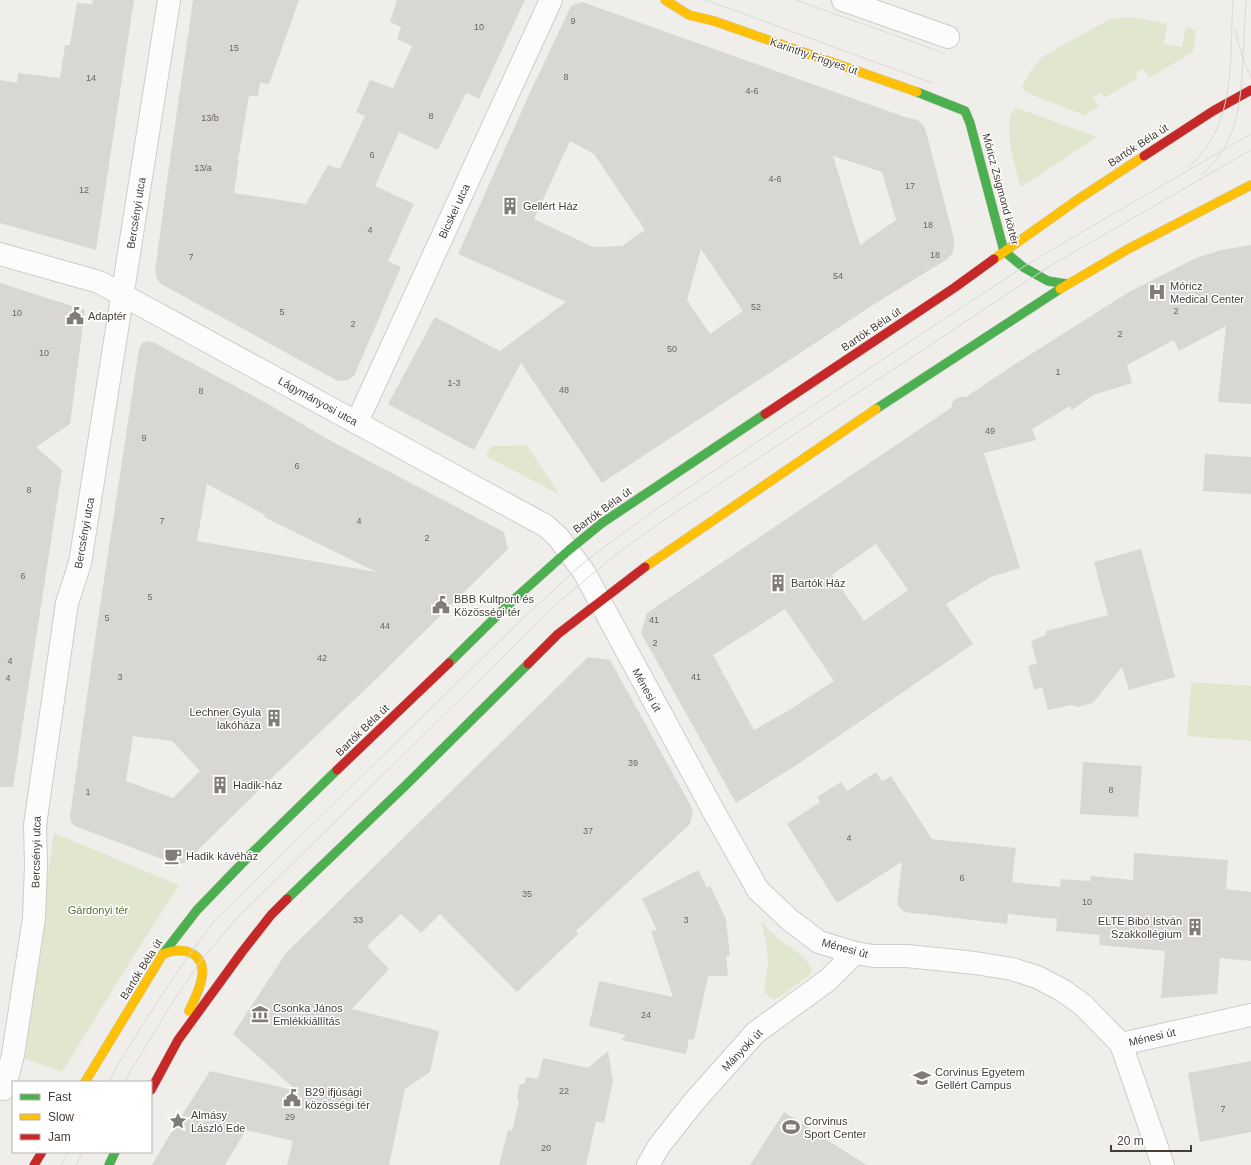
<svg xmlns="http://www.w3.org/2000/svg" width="1251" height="1165" viewBox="0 0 1251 1165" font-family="Helvetica,sans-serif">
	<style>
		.green { fill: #e1e7ce }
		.building { fill: #d9d7d4; fill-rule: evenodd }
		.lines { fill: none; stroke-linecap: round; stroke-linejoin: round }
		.street-casing { stroke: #ceccc9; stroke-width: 24 }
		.fast-casing { stroke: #cecac3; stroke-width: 10 }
		.slow-casing { stroke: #cecac3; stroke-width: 10 }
		.jam-casing { stroke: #cecac3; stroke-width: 10 }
		.street { stroke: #fdfcfc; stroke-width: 22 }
		.fast { stroke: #4caf50; stroke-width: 9 }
		.slow { stroke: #ffc107; stroke-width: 9 }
		.jam { stroke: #c62828; stroke-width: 9 }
		.tram { stroke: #d9d9d8; stroke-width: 1 }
		.labels { text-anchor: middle; stroke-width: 3; stroke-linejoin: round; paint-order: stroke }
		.number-label { font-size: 9px; fill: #6b6560 }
		.street-label { font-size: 11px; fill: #453e38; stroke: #fff }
		.poi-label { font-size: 11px; fill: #453e38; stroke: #fff; text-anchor: start }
		.park-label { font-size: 11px; fill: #527131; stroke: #fff }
	</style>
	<rect width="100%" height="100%" fill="#f0eeeb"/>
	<!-- green -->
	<g class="green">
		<path d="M1122,17L1139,18L1167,24L1164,44L1182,47L1186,27L1196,30L1193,52L1149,78L1143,68L1135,73L1138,78L1104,98L1101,92L1093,97L1099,107L1084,115L1027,93L1022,87L1029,73L1042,57L1108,20Z"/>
		<path d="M1016,108L1020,109L1097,137L1021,187C1016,172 1000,119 1016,108Z"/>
		<path d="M526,444L558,492V494L486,456L491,446H514Z"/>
		<path d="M1191,682L1251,686V741L1187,736Z"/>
		<path d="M54,833L179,885L128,965L62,1072L21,1057Z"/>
		<path d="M761,921C768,929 774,935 782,941C794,950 806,956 812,970L809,976L774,1000L764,992L768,963L766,942Z"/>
	</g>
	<!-- building -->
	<g class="building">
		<path d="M93,0H134L96,250L0,223V80L17,83L18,73L60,78L65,45H70L77,3L92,4Z"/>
		<path d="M193,0H299L269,84L260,83L258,96H249L238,160H239L234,193L306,204L328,165L340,169L365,116L356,112L370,80L393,88L412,46L397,39L401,27L390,22L397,0H525L479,99L466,93L438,150L399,132L375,186L414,204L388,261L401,267L354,376L348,380L338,381L161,284L157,279L155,271L167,181Z"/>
		<path d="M582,2L905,117L918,120L924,126L928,139L954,239L953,253L946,260L876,303L602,483L521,363L474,450L388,404L435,317L500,351L566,302L458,254L527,99L571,6ZM570,141L594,154L645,230L622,246L593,247L534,219ZM833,156L882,172L896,220L860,245ZM701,249L743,311L710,334L687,300Z"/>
		<path d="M1251,245V404L1218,402L1226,326L1179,351L1174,340L1127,365L1132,383L1093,395L1072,410L1070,406L1032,429L1036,440L984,453L1020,568L991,577L946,604L973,644L798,764L736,803L641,633L647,613L942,414L951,408L953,401L960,397H966L1012,366L1129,292L1196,258L1221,250ZM876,544L908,590L864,621L832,575ZM785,609L834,681L786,712L754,730L713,655Z"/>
		<path d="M0,283L85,310L70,424L36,447L62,470L13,787H0Z"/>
		<path d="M148,341L153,342L268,404L331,441L504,532L508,549L370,685L259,790L186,862L181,864H175L75,826L71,822L70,816L97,626L139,349L142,343ZM207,484L265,515L264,517L376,572L197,541ZM133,736L172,741L200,771L173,798L126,781Z"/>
		<path d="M1205,454L1251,457V494L1203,491Z"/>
		<path d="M1141,549L1175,677L1129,690L1122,667L1093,703L1078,707L1071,705L1048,710L1042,687L1034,690L1028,666L1037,663L1031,641L1046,635V631L1108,615L1094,562Z"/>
		<path d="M588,657L610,660L693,810L690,824L576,931L578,934L517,992L440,914L421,933L401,914L367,946L389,969L352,1009L439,1031L430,1072L405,1089L389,1165H287L293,1141L246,1130L225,1165H152L166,1141L210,1071L297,1091L233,1034L286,953Z"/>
		<path d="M1083,762L1142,766L1138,817L1080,814Z"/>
		<path d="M876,772L882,781L891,776L932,839L1016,848L1012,882L1060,887L1061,879L1090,881L1091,876L1133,880L1134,853L1228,860L1226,889L1251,892V961L1220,958L1217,994L1161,998L1165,951L1099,945L1100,935L1056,931L1057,919L1008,914L1007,924L904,912L897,904L902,862L837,903L787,824L820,802L817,797L841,782L847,791Z"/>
		<path d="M698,870L707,888L710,886L726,919L730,956H726L728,976H708L694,1040L689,1039L686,1054L621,1040L626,1035L589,1026L599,981L673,997L651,931L657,930L642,899Z"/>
		<path d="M608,1051L613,1081L604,1123L596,1121L586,1165H499L508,1130L512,1131L519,1101L517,1098L519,1085L525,1083L526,1077L538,1079L543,1058L588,1068Z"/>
		<path d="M1251,1061V1132L1200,1142L1188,1073Z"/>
		<path d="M784,1112L832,1143L867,1165H750Z"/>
	</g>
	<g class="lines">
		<!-- street casing -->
		<g class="street-casing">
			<g id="street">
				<path d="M843,0L948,37"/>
				<path d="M0,254L99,282L546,526L558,537L584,572L714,812L758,890L790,920L819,942L855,953L873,956H907L975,963L1012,969L1037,977L1062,990L1083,1005L1121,1044L1163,1165"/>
				<path d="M357,422L551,0"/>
				<path d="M1121,1044L1251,1015"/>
				<path d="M4,1089L13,1055L34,918L36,865L35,825L67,603L80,563L169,0"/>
				<path d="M648,1165L659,1146L693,1103L755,1033L828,980L855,953"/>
			</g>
		</g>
		<!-- fast casing -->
		<g class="fast-casing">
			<g id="fast">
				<path d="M917,92L965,111L970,123L1004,251L1023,267L1048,281L1067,284"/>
				<path d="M876,409L1060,289"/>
				<path d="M449,663L509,604L569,550L602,523L765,414"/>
				<path d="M287,899L405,786L528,664"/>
				<path d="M163,954L197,910L255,850L337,770"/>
				<path d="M109,1165L115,1152"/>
			</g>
		</g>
		<!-- slow casing -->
		<g class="slow-casing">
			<g id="slow">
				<path d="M665,0L689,15L714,21L917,92"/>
				<path d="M994,259L1077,200L1144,156"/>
				<path d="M1060,289L1128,249L1251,185"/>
				<path d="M645,567L876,409"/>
				<path d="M163,954C173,950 183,948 193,954C213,966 196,996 189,1011"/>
				<path d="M85,1082L163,954"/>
			</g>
		</g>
		<!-- jam casing -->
		<g class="jam-casing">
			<g id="jam">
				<path d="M1144,156L1213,111L1251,90"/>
				<path d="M765,414L954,288L994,259"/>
				<path d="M528,664L558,634L645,567"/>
				<path d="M337,770L449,663"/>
				<path d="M151,1090L178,1040L242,952L271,915L287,899"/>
				<path d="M34,1165L42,1152"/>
			</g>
		</g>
		<!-- street -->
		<use href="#street" class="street"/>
		<!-- fast -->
		<use href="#fast" class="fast"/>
		<!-- slow -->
		<use href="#slow" class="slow"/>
		<!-- jam -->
		<use href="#jam" class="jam"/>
		<!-- tram -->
		<g class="tram">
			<path d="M706,0L932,83"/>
			<path d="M796,0L944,53"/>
			<path d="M1235,28C1238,45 1243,61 1251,77"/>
			<path d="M1189,167C1238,123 1229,59 1233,0"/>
			<path d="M1201,175C1238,145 1241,102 1243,58C1244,39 1245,19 1246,0"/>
			<path d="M108,1082C140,1027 175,973 214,921L519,622L580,566L612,541L662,505L1023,267L1082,232L1251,134"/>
			<path d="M124,1082L172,1003L200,962L236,919L560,601L619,552L666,519L1050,266L1251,150"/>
			<path d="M61,1165L68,1152"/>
			<path d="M76,1165L83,1152"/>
		</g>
	</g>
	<!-- icons -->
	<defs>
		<g id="building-bare" transform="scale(1.38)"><path d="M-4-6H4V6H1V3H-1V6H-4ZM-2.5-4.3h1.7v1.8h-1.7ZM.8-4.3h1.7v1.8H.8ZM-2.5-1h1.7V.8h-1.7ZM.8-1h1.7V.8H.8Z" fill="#817c77" stroke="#fff" stroke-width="2.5" paint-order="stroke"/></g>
		<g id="hospital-bare" transform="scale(1.38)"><path d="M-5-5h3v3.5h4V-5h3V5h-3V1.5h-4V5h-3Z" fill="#817c77" stroke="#fff" stroke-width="2.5" paint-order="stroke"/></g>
		<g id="civic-bare" transform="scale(1.38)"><path d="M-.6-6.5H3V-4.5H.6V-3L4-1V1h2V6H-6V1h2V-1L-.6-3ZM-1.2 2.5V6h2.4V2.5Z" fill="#817c77" stroke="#fff" stroke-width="2.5" paint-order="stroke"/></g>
		<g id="cafe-bare" transform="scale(1.38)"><path d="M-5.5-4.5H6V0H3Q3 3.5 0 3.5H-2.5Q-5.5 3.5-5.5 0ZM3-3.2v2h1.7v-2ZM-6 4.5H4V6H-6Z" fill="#817c77" stroke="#fff" stroke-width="2.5" paint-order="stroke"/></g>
		<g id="museum-bare" transform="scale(1.38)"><path d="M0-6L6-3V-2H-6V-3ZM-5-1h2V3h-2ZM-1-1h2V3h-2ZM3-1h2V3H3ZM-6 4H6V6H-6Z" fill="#817c77" stroke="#fff" stroke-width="2.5" paint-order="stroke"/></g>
		<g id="university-bare" transform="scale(1.38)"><path d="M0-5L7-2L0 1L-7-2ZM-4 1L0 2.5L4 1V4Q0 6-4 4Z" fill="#817c77" stroke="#fff" stroke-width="2.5" paint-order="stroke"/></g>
		<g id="sight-bare" transform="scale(1.38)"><path d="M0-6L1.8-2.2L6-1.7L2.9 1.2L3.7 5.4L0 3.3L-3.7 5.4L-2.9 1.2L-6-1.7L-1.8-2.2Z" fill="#817c77" stroke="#fff" stroke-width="2.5" paint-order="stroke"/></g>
		<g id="stadium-bare" transform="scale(1.38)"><path d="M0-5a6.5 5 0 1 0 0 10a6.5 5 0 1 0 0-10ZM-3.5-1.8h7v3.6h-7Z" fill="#817c77" stroke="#fff" stroke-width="2.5" paint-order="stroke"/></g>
	</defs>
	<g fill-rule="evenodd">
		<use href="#building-bare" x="510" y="206"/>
		<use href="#hospital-bare" x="1157" y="292"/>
		<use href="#civic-bare" x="75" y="316"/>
		<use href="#building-bare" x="778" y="583"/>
		<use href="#civic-bare" x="441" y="605"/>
		<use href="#building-bare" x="274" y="718"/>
		<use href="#building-bare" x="220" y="785"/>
		<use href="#cafe-bare" x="173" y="856"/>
		<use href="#building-bare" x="1195" y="927"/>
		<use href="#museum-bare" x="260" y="1014"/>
		<use href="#university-bare" x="922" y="1078"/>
		<use href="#civic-bare" x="292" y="1098"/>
		<use href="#sight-bare" x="178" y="1121"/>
		<use href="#stadium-bare" x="791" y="1127"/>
	</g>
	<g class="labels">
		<!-- number labels -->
		<g class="number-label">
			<text x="573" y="24">9</text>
			<text x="479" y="30">10</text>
			<text x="234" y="51">15</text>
			<text x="566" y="80">8</text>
			<text x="91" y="81">14</text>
			<text x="752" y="94">4-6</text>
			<text x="431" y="119">8</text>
			<text x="210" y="121">13/b</text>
			<text x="372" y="158">6</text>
			<text x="203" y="171">13/a</text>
			<text x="775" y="182">4-6</text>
			<text x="910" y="189">17</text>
			<text x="84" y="193">12</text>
			<text x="928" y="228">18</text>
			<text x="370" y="233">4</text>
			<text x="935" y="258">18</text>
			<text x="191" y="260">7</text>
			<text x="838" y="279">54</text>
			<text x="756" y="310">52</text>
			<text x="1176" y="314">2</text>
			<text x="282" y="315">5</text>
			<text x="17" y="316">10</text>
			<text x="353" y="327">2</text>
			<text x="1120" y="337">2</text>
			<text x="672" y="352">50</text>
			<text x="44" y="356">10</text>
			<text x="1058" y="375">1</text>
			<text x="454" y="386">1-3</text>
			<text x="564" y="393">48</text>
			<text x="201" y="394">8</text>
			<text x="990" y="434">49</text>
			<text x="144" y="441">9</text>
			<text x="297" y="469">6</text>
			<text x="29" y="493">8</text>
			<text x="162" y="524">7</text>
			<text x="359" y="524">4</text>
			<text x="427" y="541">2</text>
			<text x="23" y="579">6</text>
			<text x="150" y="600">5</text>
			<text x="107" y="621">5</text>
			<text x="654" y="623">41</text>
			<text x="385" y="629">44</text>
			<text x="655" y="646">2</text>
			<text x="322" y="661">42</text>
			<text x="10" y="664">4</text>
			<text x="120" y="680">3</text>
			<text x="696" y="680">41</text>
			<text x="8" y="681">4</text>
			<text x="633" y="766">39</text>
			<text x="1111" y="793">8</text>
			<text x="88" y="795">1</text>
			<text x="588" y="834">37</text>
			<text x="849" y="841">4</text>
			<text x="962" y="881">6</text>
			<text x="527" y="897">35</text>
			<text x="1087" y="905">10</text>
			<text x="358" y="923">33</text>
			<text x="686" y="923">3</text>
			<text x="646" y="1018">24</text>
			<text x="564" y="1094">22</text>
			<text x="1223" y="1112">7</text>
			<text x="290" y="1120">29</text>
			<text x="546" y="1151">20</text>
		</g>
		<!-- street labels -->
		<g class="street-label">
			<text transform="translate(814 56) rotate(19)" y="4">Karinthy Frigyes út</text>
			<text transform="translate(1138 145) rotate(-33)" y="4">Bartók Béla út</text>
			<text transform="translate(1001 189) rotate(75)" y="4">Móricz Zsigmond körtér</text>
			<text transform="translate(454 211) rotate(-65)" y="4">Bicskei utca</text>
			<text transform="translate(136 213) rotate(-81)" y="4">Bercsényi utca</text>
			<text transform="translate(871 329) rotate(-34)" y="4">Bartók Béla út</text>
			<text transform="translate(318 401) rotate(29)" y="4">Lágymányosi utca</text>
			<text transform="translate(602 510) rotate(-36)" y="4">Bartók Béla út</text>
			<text transform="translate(84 533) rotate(-80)" y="4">Bercsényi utca</text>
			<text transform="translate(647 690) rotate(61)" y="4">Ménesi út</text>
			<text transform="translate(362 730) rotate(-44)" y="4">Bartók Béla út</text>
			<text transform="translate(36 852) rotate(-89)" y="4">Bercsényi utca</text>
			<text transform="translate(845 948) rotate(15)" y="4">Ménesi út</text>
			<text transform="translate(141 969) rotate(-58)" y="4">Bartók Béla út</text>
			<text transform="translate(1152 1037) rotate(-13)" y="4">Ménesi út</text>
			<text transform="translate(742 1050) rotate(-46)" y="4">Mányoki út</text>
		</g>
		<!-- poi labels -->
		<g class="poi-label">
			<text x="523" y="210">Gellért Ház</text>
			<text x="1170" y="290">Móricz<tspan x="1170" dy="13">Medical Center</tspan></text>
			<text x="88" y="320">Adaptér</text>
			<text x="791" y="587">Bartók Ház</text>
			<text x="454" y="603">BBB Kultpont és<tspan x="454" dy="13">Közösségi tér</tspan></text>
			<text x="261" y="716" text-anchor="end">Lechner Gyula<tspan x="261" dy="13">lakóháza</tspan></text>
			<text x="233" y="789">Hadik-ház</text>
			<text x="186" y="860">Hadik kávéház</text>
			<text x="1182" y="925" text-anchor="end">ELTE Bibó István<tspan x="1182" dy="13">Szakkollégium</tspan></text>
			<text x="273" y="1012">Csonka János<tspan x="273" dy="13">Emlékkiállítás</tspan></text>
			<text x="935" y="1076">Corvinus Egyetem<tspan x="935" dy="13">Gellért Campus</tspan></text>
			<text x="305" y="1096">B29 ifjúsági<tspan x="305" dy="13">közösségi tér</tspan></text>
			<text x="191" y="1119">Almásy<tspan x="191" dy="13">László Ede</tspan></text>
			<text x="804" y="1125">Corvinus<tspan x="804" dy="13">Sport Center</tspan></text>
		</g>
		<!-- park labels -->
		<g class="park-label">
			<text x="98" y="914">Gárdonyi tér</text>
		</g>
	</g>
	<!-- legend -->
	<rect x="12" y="1081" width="140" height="72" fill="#ffffff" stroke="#b5b2af"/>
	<rect x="20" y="1094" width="20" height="6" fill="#4caf50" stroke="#b5b2af"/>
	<text x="48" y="1101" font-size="12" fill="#453e38">Fast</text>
	<rect x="20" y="1114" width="20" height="6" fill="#ffc107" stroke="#b5b2af"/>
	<text x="48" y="1121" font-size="12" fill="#453e38">Slow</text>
	<rect x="20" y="1134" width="20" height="6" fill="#c62828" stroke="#b5b2af"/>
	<text x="48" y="1141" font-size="12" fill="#453e38">Jam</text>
	<!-- scale -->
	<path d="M1111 1145v6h80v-6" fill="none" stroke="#453e38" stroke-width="2"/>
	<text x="1117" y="1145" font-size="12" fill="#453e38" stroke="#ffffff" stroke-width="3" paint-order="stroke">20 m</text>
</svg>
